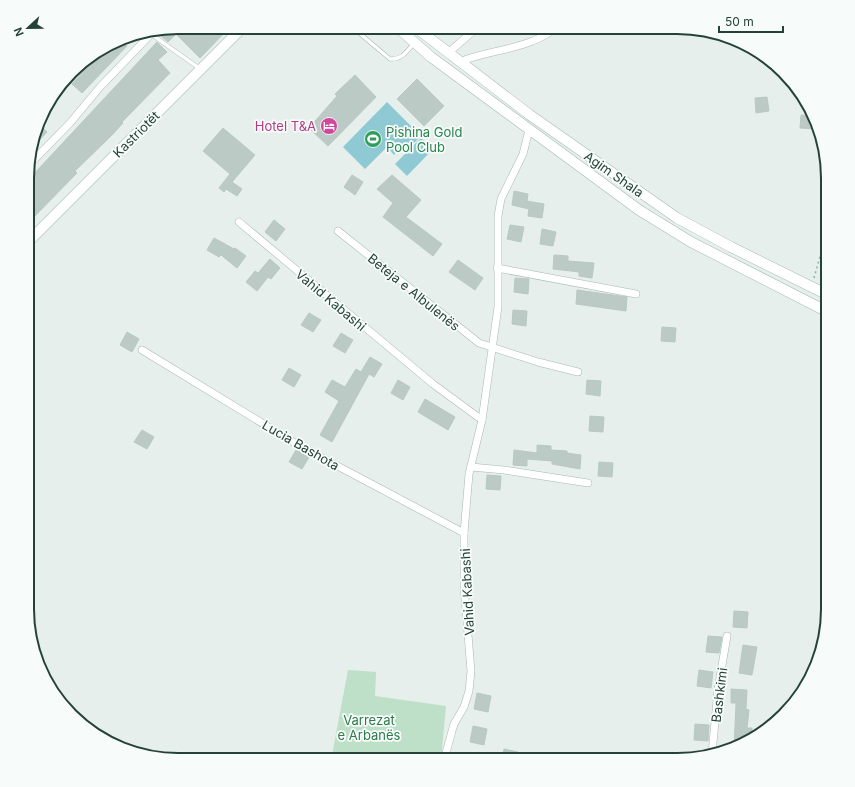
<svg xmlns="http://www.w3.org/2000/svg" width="855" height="787" viewBox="0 0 855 787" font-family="Inter,sans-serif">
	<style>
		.green { fill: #bfe0c8 }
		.water { fill: #8ec9d4 }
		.building { fill: #bbcac4; stroke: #b8c9c2 }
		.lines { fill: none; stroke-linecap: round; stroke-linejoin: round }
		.lane-casing { stroke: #a8b8b2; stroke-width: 4.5 }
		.street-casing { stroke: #a8b8b2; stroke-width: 8 }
		.secondary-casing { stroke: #a4bbb3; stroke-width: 11 }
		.path { stroke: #86b3a5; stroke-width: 1.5; stroke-dasharray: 2 3; stroke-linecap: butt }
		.lane { stroke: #fff; stroke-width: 3.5 }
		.street { stroke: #fff; stroke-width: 7 }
		.secondary { stroke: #fff; stroke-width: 10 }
		.labels { text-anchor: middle; stroke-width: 3.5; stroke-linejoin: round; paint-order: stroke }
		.hotel-label { font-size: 13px; fill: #b23c85; stroke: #f7fbf9; text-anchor: end }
		.leisure-label { font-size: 13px; fill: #27864d; stroke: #f7fbf9; text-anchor: start }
		.street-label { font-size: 13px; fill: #24423a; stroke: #f7fbf9 }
		.park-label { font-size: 13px; fill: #2d7a4b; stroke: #f7fbf9 }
		.rim { fill: none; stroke: #24423a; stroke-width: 2 }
	</style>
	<rect width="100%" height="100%" fill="#e6efeb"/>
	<!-- green -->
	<path class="green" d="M348,670L376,672L375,696L446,706L441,760H331Z"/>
	<!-- water -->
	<g class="water">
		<path d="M387,102L421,136L410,147L405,142L394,155L387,147L365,169L343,147Z"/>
		<path d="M421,138L433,149L407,176L395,164Z"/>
	</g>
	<!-- building -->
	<g class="building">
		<path d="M178,27H230L200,58L176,34L168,42L155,31Z"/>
		<path d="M120,40L127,46L82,93L72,84L105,49Z"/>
		<path d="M157,42L167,52L158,60L170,73L122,122L123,123L112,135L75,171L77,173L29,222L30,178Z"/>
		<path d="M355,75L376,97L328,146L309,128L337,96L335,94Z"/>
		<path d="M417,79L444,106L424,126L397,99Z"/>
		<path d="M767,97L769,111L756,113L755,98Z"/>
		<path d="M801,115L814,116L817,120V129L800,128Z"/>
		<path d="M39,124L47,132L30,150V149Z"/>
		<path d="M223,128L255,155L232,182L242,189L237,196L226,189L224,192L219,188L230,174L203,151Z"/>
		<path d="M352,175L363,182L355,195L344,187Z"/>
		<path d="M392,175L421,200L406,217L442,244L433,256L383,217L393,203L377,189Z"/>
		<path d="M514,191L528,194L527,201L544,204L542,218L528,216L529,209L512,205Z"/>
		<path d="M274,220L285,229L276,241L265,232Z"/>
		<path d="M510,225L524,227L521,242L507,239Z"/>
		<path d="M542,229L556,232L553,246L540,244Z"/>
		<path d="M214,238L234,249L235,248L246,256L237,268L221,255L219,257L207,250Z"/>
		<path d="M554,255L568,256V261L594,263L592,278L579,276V272L553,269Z"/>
		<path d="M270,259L280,268L271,279L268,277L257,291L246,282L255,271L258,273Z"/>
		<path d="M458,260L483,278L475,290L449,272Z"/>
		<path d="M515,278L529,279L528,294L514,292Z"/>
		<path d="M577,290L627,297L626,311L576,304Z"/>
		<path d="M513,310L527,311L526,326L512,324Z"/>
		<path d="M309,313L321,320L313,332L301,325Z"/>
		<path d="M662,327L676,328L675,342L661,341Z"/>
		<path d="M127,332L139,339L132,352L120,345Z"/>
		<path d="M341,333L353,340L345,353L333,346Z"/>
		<path d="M370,357L382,364L374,377L369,374L332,442L320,435L339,401L325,392L332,380L345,387L356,369L361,372Z"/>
		<path d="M289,368L301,375L294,387L282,380Z"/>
		<path d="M398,380L410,387L403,400L391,393Z"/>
		<path d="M587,380L601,381L600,396L586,394Z"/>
		<path d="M425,399L455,417L448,430L418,412Z"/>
		<path d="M590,416L604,417L603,432L589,431Z"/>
		<path d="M142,430L154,437L147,449L134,442Z"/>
		<path d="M537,445L551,446V450L567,451V453L581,455L580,469L552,464V461L527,459V466L513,465L514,450L537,453Z"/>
		<path d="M296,450L309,457L302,469L289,462Z"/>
		<path d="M599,462L613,463L612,477L598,476Z"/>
		<path d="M487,475L501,476L500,490L486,489Z"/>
		<path d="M734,611L748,612L747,628L733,627Z"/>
		<path d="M708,636L722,637L719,653L706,652Z"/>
		<path d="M743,645L757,647L752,675L739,673Z"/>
		<path d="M699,670L713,672L711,688L697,686Z"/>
		<path d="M731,689L747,690L746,709L749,710L747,728H752L751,738L734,749L736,703H731Z"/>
		<path d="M477,693L491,696L488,712L474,709Z"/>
		<path d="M695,724L709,725L708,741L694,740Z"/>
		<path d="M473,726L487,729L484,745L470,742Z"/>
		<path d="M504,749L518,752L516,760H502Z"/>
	</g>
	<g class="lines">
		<!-- lane casing -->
		<g class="lane-casing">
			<g id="lane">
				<path d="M352,27L390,59C402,60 407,51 414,43"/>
				<path d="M148,32L199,68"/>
			</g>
		</g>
		<!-- street casing -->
		<g class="street-casing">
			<g id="street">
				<path d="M448,53L478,27"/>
				<path d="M459,62C491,49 529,50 557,27"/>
				<path d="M30,164L70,123L100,87L151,34"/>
				<path d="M239,222L433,384L482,420"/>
				<path d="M338,231L479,343L538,362L578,372"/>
				<path d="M497,268L636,294"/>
				<path d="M142,350L298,445L464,533"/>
				<path d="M471,467L504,470L588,483"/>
				<path d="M712,754L718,689L727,636"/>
				<path d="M444,760L454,724L464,707L469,691L471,671L464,586V533L469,474L482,420L498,307V216L501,199L523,154L529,130"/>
			</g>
		</g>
		<!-- secondary casing -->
		<g class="secondary-casing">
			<g id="secondary">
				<path d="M397,27L431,57L639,210L691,242L828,312"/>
				<path d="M415,27L530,115L677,218L731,247L828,295"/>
				<path d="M29,241L243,27"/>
			</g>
		</g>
		<!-- path -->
		<path class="path" d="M814,278L828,228"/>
		<!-- lane -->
		<use href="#lane" class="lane"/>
		<!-- street -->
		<use href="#street" class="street"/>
		<!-- secondary -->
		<use href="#secondary" class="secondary"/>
	</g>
	<!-- icons -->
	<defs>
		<g id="hotel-disc" transform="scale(0.9)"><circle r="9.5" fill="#d1479c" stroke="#f7fbf9"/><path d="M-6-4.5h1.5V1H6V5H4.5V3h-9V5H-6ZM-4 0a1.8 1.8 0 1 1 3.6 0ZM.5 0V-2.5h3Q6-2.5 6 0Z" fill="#fff"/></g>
		<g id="stadium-disc" transform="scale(0.9)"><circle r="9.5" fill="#2e9e5b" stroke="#f7fbf9"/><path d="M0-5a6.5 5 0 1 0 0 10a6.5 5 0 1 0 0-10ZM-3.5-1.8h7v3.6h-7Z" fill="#fff"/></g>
	</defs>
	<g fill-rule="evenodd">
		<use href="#hotel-disc" x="329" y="126"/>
		<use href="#stadium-disc" x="373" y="139"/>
	</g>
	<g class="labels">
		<!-- hotel labels -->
		<g class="hotel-label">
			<text x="316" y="131">Hotel T&amp;A</text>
		</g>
		<!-- leisure labels -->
		<g class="leisure-label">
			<text x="386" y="137">Pishina Gold<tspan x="386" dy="15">Pool Club</tspan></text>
		</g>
		<!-- street labels -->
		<g class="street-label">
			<text transform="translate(136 134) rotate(-45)" y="5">Kastriotët</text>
			<text transform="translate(614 174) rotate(35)" y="5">Agim Shala</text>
			<text transform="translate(414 292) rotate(39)" y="5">Beteja e Albulenës</text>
			<text transform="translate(331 300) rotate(40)" y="5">Vahid Kabashi</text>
			<text transform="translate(301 445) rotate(30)" y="5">Lucia Bashota</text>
			<text transform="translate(467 592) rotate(-93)" y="5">Vahid Kabashi</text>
			<text transform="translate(719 695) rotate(-83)" y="5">Bashkimi</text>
		</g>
		<!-- park labels -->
		<g class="park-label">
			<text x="369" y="725">Varrezat<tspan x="369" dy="15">e Arbanës</tspan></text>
		</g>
	</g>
	<!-- crop -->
	<path d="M0 0H855V787H0ZM178 34H677A144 144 0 0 1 821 178V609A144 144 0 0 1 677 753H178A144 144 0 0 1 34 609V178A144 144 0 0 1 178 34Z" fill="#f7fbf9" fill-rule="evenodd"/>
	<path class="rim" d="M178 34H677A144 144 0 0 1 821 178V609A144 144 0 0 1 677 753H178A144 144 0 0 1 34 609V178A144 144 0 0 1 178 34Z"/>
	<!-- north arrow -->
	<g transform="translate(28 28) rotate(248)" stroke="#f7fbf9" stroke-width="3" paint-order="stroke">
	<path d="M0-3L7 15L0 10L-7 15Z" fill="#24423a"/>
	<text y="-6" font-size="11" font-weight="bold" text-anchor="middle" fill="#24423a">N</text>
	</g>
	<!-- scale -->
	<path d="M719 26v6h64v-6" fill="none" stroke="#24423a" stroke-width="2"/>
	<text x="725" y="26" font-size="12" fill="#24423a" stroke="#f7fbf9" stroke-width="3" paint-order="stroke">50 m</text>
</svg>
